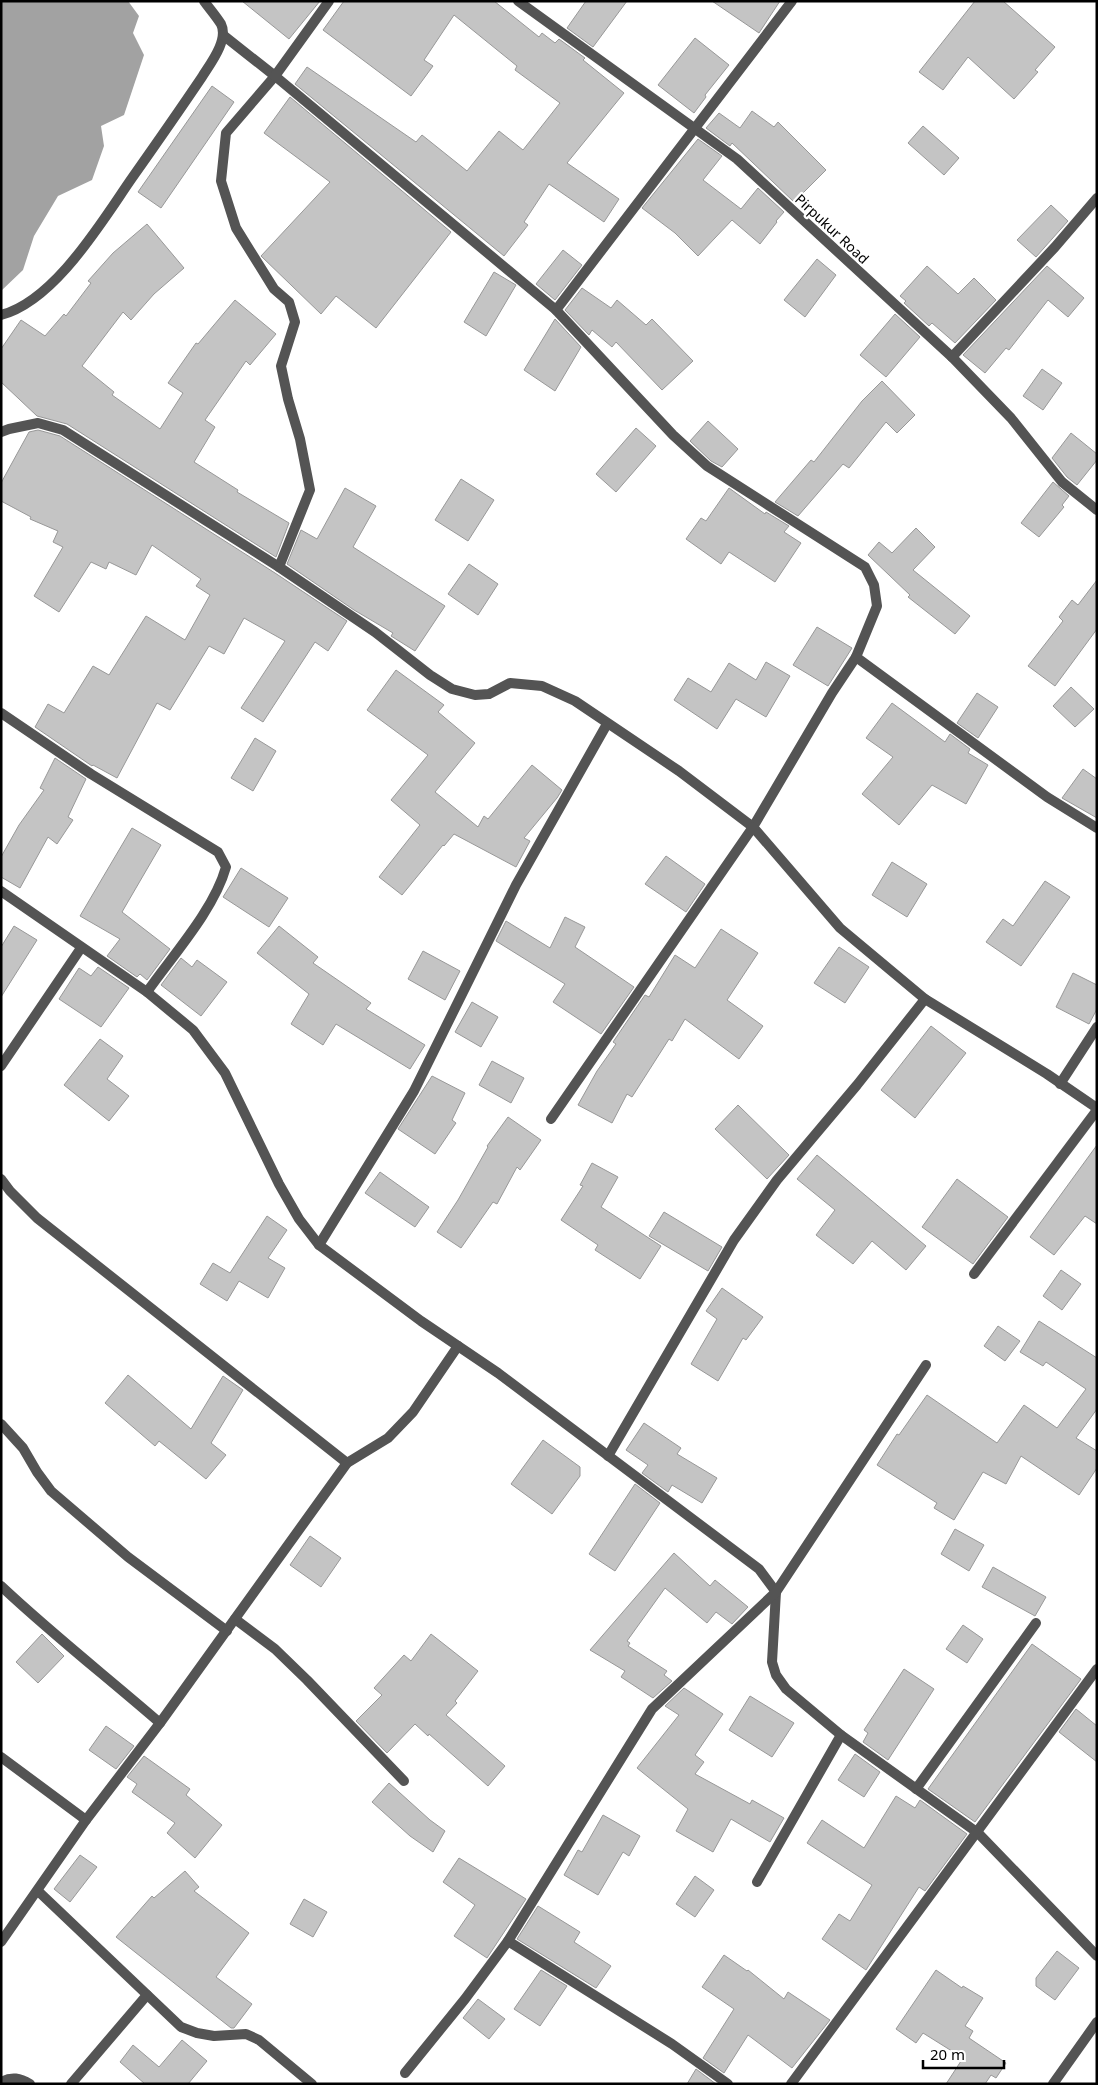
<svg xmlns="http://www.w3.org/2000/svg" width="1098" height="2085" viewBox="0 0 1098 2085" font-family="'Noto Sans',sans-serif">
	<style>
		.water { fill: #a2a2a2 }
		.building { fill: #c4c4c4; stroke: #989898 }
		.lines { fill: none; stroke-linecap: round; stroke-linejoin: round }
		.street { stroke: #545454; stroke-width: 10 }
		.labels { text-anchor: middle; stroke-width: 4.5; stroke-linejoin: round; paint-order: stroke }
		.street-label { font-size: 14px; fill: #000; stroke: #fff }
	</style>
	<rect width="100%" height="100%" fill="#fff"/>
	<!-- water -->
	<path class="water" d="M1,1H128L139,16L133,33L144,55L124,115L101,126L104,146L92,180L58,196L34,236L23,270L1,291Z"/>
	<!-- building -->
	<g class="building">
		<path d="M242,1H320L289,39Z"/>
		<path d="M344,1H494L539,37L542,33L555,43L559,39L585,58L583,60L624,93L567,163L619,199L604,222L549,184L524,222L528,225L504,256L295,84L307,67L416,142L422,135L467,171L499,131L523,150L560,103L515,70L517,66L454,15L424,60L433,66L411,96L323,30Z"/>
		<path d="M586,1H627L593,47L567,28Z"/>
		<path d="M712,1H780L759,33Z"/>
		<path d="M975,1H1003L1055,47L1035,70L1038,72L1014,99L968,57L943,90L919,72Z"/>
		<path d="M695,38L729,65L705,95L706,97L694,113L658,85Z"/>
		<path d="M212,86L234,102L161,208L138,192Z"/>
		<path d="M290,97L451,232L376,328L336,296L321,314L261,256L330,182L264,133Z"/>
		<path d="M752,111L774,127L778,122L826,170L794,202L732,143L730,146L706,128L719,113L740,128Z"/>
		<path d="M923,126L959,158L944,175L908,143Z"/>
		<path d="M698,139L722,156L703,180L741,209L758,188L784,212L776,221L777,222L760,244L732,220L698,256L675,233L642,208Z"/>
		<path d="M1051,205L1068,221L1036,257L1017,240Z"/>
		<path d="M147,224L184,268L154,294L131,320L123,312L82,366L114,392L112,395L160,429L183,393L168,383L196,343L198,344L235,300L276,334L250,365L246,361L205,420L215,427L194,462L238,490L237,492L289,523L276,557L67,424L37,416L1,382V349L21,320L45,336L64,314L66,316L91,283L88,281L113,253Z"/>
		<path d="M563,250L582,265L555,300L536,284Z"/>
		<path d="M817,259L836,275L805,317L784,300Z"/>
		<path d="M927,266L958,294L974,278L996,300L955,343L932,323L929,326L904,303L906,301L900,296Z"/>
		<path d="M1047,266L1084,298L1068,317L1048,300L1009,350L1006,348L985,373L963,355Z"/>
		<path d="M494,272L516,285L486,336L464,322Z"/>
		<path d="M582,288L611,308L617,300L646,325L652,319L693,361L662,390L616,342L612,347L592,330L589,335L565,310Z"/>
		<path d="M895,314L920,337L886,377L860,355Z"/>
		<path d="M555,319L581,347L555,391L524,370Z"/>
		<path d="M1042,369L1062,383L1043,410L1023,396Z"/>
		<path d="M882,381L915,415L897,433L886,422L849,468L843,464L798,516L775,502L811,460L814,462L862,401Z"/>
		<path d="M708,421L738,449L722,467L711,461L690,441Z"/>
		<path d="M636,428L656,446L616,492L596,474Z"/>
		<path d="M38,430L60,436L275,573L347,621L328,651L315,642L263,722L241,708L285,641L244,618L224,654L209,646L170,710L157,703L117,778L93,765L92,766L35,727L48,704L64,713L93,666L109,675L146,616L185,640L210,595L196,586L201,579L152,545L136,575L109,562L106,569L91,562L59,612L34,596L63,547L53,542L58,531L30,519L31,517L1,501V483L29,432Z"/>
		<path d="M1071,433L1097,454V460L1077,485L1067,477L1052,458Z"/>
		<path d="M461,479L494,500L468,541L435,520Z"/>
		<path d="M1053,482L1069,496L1062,505L1064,507L1039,537L1021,523Z"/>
		<path d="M345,488L376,506L353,547L445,606L415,651L391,636L393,633L354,610L287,564L301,530L317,539Z"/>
		<path d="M729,488L765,514L766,512L789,526L784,532L801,543L775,582L729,552L721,564L686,539L701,518L706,521Z"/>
		<path d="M916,528L935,547L913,570L970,616L955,634L908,597L910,595L868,555L879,542L892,553Z"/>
		<path d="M469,564L498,584L478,615L448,594Z"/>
		<path d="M1097,580V629L1055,686L1028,666L1063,621L1059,617L1072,600L1078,605Z"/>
		<path d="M817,627L852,648L828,686L793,665Z"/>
		<path d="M766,662L790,676L766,717L736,699L717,729L674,700L688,678L711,692L729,663L756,680Z"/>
		<path d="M396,670L444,705L438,712L475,743L435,792L478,827L484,816L488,819L532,765L562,790L557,798L524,838L530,841L516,867L454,834L444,846L443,845L402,895L379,877L420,825L391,800L428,755L367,710Z"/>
		<path d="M1071,687L1094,709L1075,727L1053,706Z"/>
		<path d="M977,693L998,707L978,738L957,723Z"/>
		<path d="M892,703L945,742L950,734L970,749L968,753L988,765L966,804L932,785L899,825L862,794L893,757L866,738Z"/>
		<path d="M255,738L276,751L253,791L231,778Z"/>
		<path d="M55,758L86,779L68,817L73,820L57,844L48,837L20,888L1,877V857L19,825L44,790L40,788Z"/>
		<path d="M1083,769L1097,779V818L1062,798Z"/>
		<path d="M132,828L161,845L122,912L170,949L147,980L140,974L137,977L107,956L120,939L80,916Z"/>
		<path d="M666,856L705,884L686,912L645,884Z"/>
		<path d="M892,862L927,884L907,917L872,895Z"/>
		<path d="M241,868L288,898L269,927L223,897Z"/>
		<path d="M1045,881L1070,897L1021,966L986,942L1003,919L1013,926Z"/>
		<path d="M565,917L585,927L575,947L634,987L601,1034L553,1002L565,984L496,941L506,921L550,948Z"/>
		<path d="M14,926L37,940L1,997V947Z"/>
		<path d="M279,926L318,957L313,963L371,1003L366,1009L425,1045L410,1069L336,1024L323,1045L291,1024L309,994L257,953Z"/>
		<path d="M721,929L758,953L727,1000L763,1026L739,1059L685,1019L672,1041L669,1039L632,1097L627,1094L612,1123L578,1105L597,1071L616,1044L613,1042L645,995L649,997L675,955L695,968Z"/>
		<path d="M839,947L869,967L845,1003L814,983Z"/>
		<path d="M423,951L460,971L445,1000L408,979Z"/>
		<path d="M181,958L192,967L197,960L227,982L201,1016L161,985Z"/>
		<path d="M98,967L129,988L101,1027L59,999L79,968L91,976Z"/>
		<path d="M1073,973L1097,985V1009L1089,1024L1056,1007Z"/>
		<path d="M472,1002L498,1017L481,1047L455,1032Z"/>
		<path d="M931,1026L966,1053L915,1118L881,1090Z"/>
		<path d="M100,1039L123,1056L107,1079L129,1096L109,1121L64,1085Z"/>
		<path d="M492,1061L524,1078L511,1103L479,1085Z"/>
		<path d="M432,1076L465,1093L452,1120L456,1123L435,1154L398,1129Z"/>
		<path d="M738,1105L789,1155L767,1179L715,1129Z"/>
		<path d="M508,1117L541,1140L520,1170L517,1167L497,1204L493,1202L461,1248L437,1232L458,1200L488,1147L487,1146Z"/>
		<path d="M1097,1145V1224L1085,1216L1054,1255L1030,1237Z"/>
		<path d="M817,1155L926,1246L906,1270L872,1241L853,1264L816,1235L835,1210L797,1179Z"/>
		<path d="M592,1163L618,1177L601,1207L661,1246L640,1279L595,1250L598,1245L561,1220L583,1186L580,1185Z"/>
		<path d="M380,1172L429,1207L415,1227L365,1193Z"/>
		<path d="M957,1179L1008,1217L973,1264L922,1227Z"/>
		<path d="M664,1212L722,1247L708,1271L649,1236Z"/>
		<path d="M267,1216L287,1230L268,1258L285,1268L268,1298L239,1281L227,1301L200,1284L213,1263L230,1273Z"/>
		<path d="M1061,1270L1081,1284L1062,1310L1043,1296Z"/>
		<path d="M722,1288L763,1317L746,1340L743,1338L718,1381L691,1364L717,1319L706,1311Z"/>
		<path d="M1039,1321L1097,1358V1409L1076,1438L1097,1451V1468L1079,1495L1021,1456L1006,1484L983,1472L954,1520L934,1508L937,1503L877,1465L897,1434L899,1435L927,1395L997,1443L1024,1405L1057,1428L1086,1389L1046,1362L1043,1366L1020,1352Z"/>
		<path d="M998,1326L1020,1341L1005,1361L984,1346Z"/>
		<path d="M128,1375L191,1429L223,1376L243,1390L211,1443L226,1455L206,1479L159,1441L155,1446L105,1403Z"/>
		<path d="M644,1423L681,1448L677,1454L717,1478L702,1503L672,1485L668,1492L642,1473L648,1465L626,1450Z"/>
		<path d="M543,1440L580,1467V1476L552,1514L511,1484Z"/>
		<path d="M635,1484L660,1503L615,1571L589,1554Z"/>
		<path d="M955,1529L984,1545L969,1571L941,1554Z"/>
		<path d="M310,1536L341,1558L321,1587L290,1565Z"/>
		<path d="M674,1553L710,1586L715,1580L748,1607L732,1624L716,1612L707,1623L665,1588L627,1641L630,1643L628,1646L667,1671L664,1675L672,1681L653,1698L621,1677L625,1671L590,1650Z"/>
		<path d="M993,1567L1046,1597L1035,1616L982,1587Z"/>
		<path d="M963,1625L983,1639L967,1663L946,1649Z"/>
		<path d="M42,1634L64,1656L38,1683L16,1662Z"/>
		<path d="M431,1634L478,1671L455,1701L457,1703L446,1715L505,1766L488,1786L429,1734L428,1736L415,1724L387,1753L356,1721L382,1695L374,1688L404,1655L411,1661Z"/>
		<path d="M1032,1644L1081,1679L975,1822L928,1789Z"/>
		<path d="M904,1669L934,1689L888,1760L863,1742L868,1733L864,1730Z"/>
		<path d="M684,1688L723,1714L695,1755L704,1762L695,1774L750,1804L752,1800L784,1818L770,1842L731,1819L713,1852L676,1831L688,1809L637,1768L679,1715L665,1706Z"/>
		<path d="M750,1696L794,1723L772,1757L729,1730Z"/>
		<path d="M1076,1709L1097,1726V1762L1059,1732Z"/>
		<path d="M106,1726L134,1746L116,1769L89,1750Z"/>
		<path d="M855,1754L880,1772L864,1797L838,1780Z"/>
		<path d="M144,1756L190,1789L186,1795L222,1825L195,1858L167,1833L175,1823L132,1792L137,1784L127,1777Z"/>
		<path d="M389,1783L430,1820L445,1831L433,1852L410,1836L372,1802Z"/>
		<path d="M896,1796L915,1808L920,1800L967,1834L925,1891L919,1887L866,1970L822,1939L839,1914L850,1921L872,1885L807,1843L822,1820L864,1848Z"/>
		<path d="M603,1815L640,1836L629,1856L623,1852L598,1895L564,1875L578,1850L582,1852Z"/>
		<path d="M80,1855L97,1867L70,1902L54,1889Z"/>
		<path d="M459,1858L526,1899L487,1958L454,1936L475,1905L443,1882Z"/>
		<path d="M185,1871L199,1887L194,1891L249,1933L216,1977L252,2004L234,2028H231L116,1937L152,1896L154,1898Z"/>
		<path d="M695,1876L714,1890L695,1917L676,1904Z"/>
		<path d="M304,1899L327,1912L313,1937L290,1924Z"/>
		<path d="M538,1906L580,1932L574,1942L611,1966L596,1988L517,1939Z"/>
		<path d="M1057,1951L1079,1968L1055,2000L1036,1986V1978Z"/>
		<path d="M724,1955L747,1971L748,1970L784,1999L788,1992L830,2020L792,2068L748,2035L724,2073L703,2058L734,2009L702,1987Z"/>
		<path d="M541,1970L567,1986L540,2026L514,2009Z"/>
		<path d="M936,1970L962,1988L963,1986L983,1998L965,2026L973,2031L969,2038L1006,2063L996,2078L991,2075L985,2084H946L963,2058L923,2033L916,2043L896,2029Z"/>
		<path d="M478,1999L505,2019L489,2039L463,2018Z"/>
		<path d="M182,2040L207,2061L188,2084H145L120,2062L133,2045L159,2067Z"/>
		<path d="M696,2069L716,2084H687Z"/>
	</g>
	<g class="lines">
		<!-- street -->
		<g class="street">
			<path d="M518,1L737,159L952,357L1011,418L1062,482L1097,510"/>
			<path d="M556,310L792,1"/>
			<path d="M1,315C55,301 102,221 132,178C156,144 179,111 202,77C210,64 229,40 221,24C216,16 209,8 204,1"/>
			<path d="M952,357L1055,247L1097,198"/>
			<path d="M1,432L9,429L38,423L63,430L279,567L310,490L300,439L288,399L281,366L295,322L289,302L274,289L236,228L221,181L226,133L275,76L223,35"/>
			<path d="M279,567L375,632L430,675L452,689L475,695L489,694L510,683L542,686L575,701L679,771L753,827L832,693L856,657L877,606L874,585L865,567L707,466L673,435L556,310L275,76L329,1"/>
			<path d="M856,657L1047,797L1097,828"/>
			<path d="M1,713L91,774L218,852L226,867C214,910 173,955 147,992"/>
			<path d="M1,891L147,992L193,1030L225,1073L279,1184L299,1219L319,1245L421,1321L498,1373L759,1569L776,1592L772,1662L776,1675L786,1689L841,1735L978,1833L1097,1956"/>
			<path d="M925,999L1047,1074L1097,1108"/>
			<path d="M1,1066L81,948"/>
			<path d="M1060,1084L1097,1027"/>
			<path d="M551,1119L753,827L840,928L925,999L857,1085L777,1180L734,1240L608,1456"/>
			<path d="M1,1179L10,1191L37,1218L347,1463"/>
			<path d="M319,1245L414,1091L516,885L607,724"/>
			<path d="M974,1274L1097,1110"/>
			<path d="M1,1424L23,1448L37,1472L51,1491L128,1557L227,1631"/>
			<path d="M1,1586C52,1634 107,1677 160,1723"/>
			<path d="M235,1619L275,1649L307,1680L404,1781"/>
			<path d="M1,1757L86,1820"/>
			<path d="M916,1789L1036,1623"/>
			<path d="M757,1882L841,1735"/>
			<path d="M38,1891L181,2027L197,2033L214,2036L246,2034L259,2040L312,2084"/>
			<path d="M508,1941L672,2044L728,2084"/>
			<path d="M1,1942L86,1820L160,1723L347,1463L388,1438L413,1412L458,1346"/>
			<path d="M405,2073L465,1999L508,1941L652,1709L776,1592L926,1365"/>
			<path d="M1,2082C12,2076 20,2078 30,2084"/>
			<path d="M71,2084L147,1995"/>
			<path d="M791,2084L1097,1669"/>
			<path d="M1053,2084L1097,2022"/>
		</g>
	</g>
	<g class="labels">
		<!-- street labels -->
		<g class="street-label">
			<text transform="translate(832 229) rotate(43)" y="5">Pirpukur Road</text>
		</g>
	</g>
	<!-- border -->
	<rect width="1098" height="2085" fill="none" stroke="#000000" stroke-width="5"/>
	<!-- scale -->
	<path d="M923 2060v8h81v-8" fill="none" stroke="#000000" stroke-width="2.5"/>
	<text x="930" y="2060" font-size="15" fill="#000000" stroke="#ffffff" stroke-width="4" paint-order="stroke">20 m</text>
</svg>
